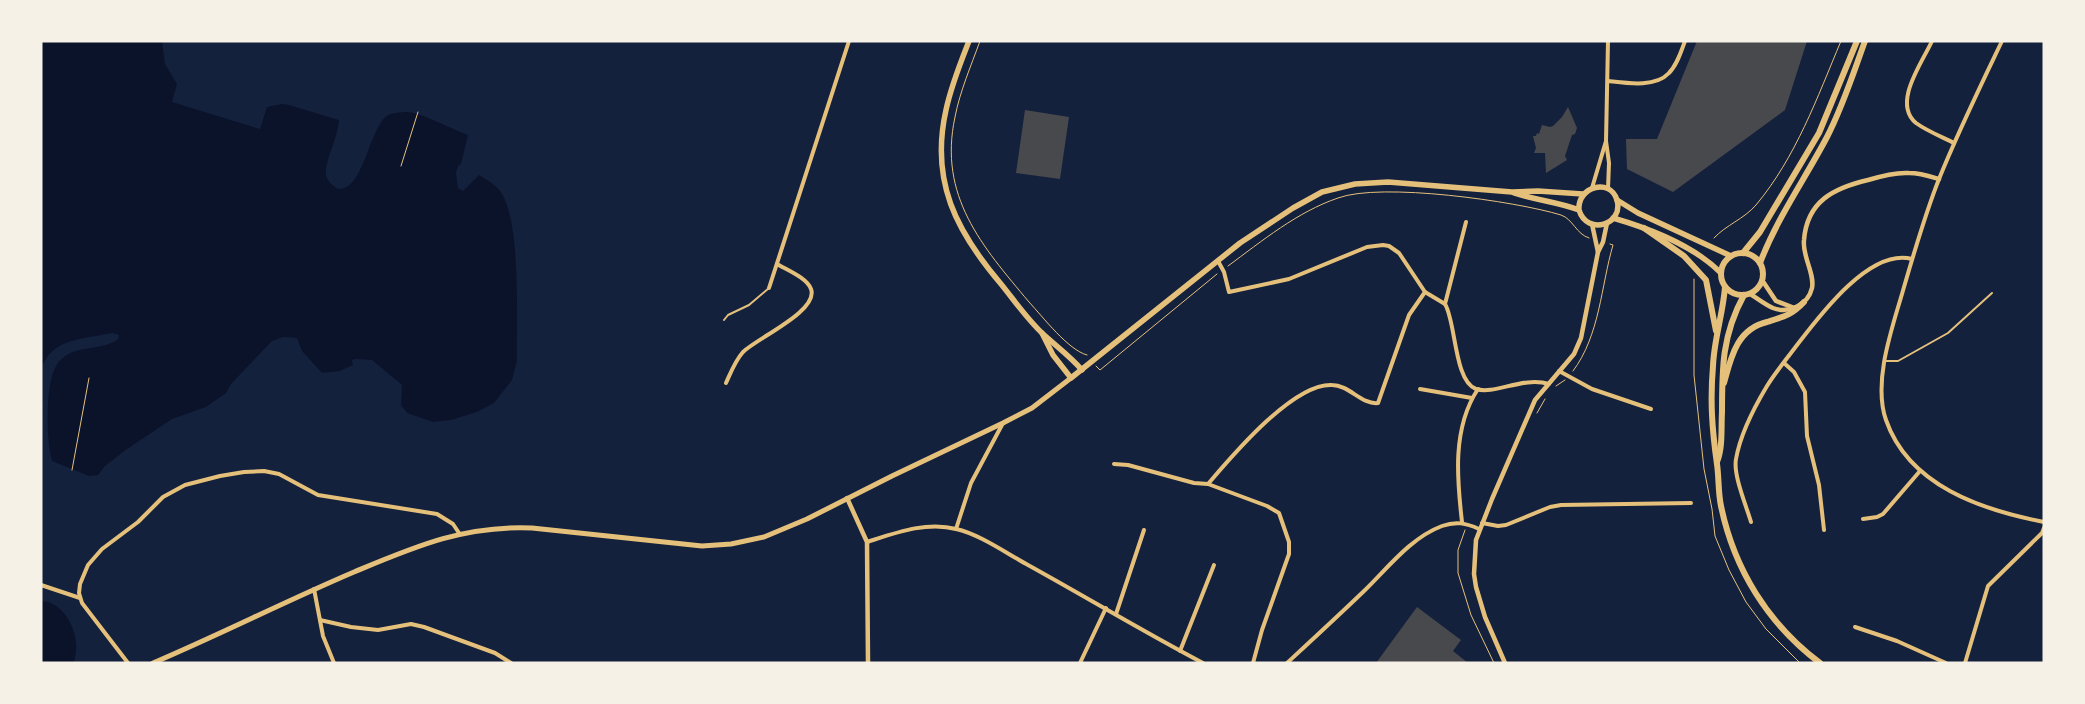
<svg xmlns="http://www.w3.org/2000/svg" width="2085" height="704" viewBox="0 0 2085 704" font-family="'Titillium Web',sans-serif">
	<style>
		.water { fill: #0b132b }
		.building { fill: #48494c }
		.lines { fill: none; stroke-linecap: round; stroke-linejoin: round }
		.path { stroke: #e5c07b; stroke-width: 1 }
		.service { stroke: #e5c07b; stroke-width: 2 }
		.minor { stroke: #e5c07b; stroke-width: 4 }
		.tertiary { stroke: #e5c07b; stroke-width: 4.5 }
		.secondary { stroke: #e5c07b; stroke-width: 5 }
		.primary { stroke: #e5c07b; stroke-width: 5.5 }
		.trunk { stroke: #e5c07b; stroke-width: 6 }
	</style>
	<rect width="100%" height="100%" fill="#14213d"/>
	<!-- water -->
	<g class="water">
		<path d="M41,41H162L165,64L177,84L172,102L260,129L267,107L282,104L289,105L339,120C338,138 325,160 326,174C326,180 333,186 338,189C364,191 369,127 388,115C392,113 401,112 407,112C420,112 454,130 468,135L461,164L458,166L456,173L458,188L463,191L479,175C487,180 495,184 500,191C522,220 516,323 517,361L512,380L494,403L477,412L451,420L433,422L407,413L401,405L402,385L372,360L355,359L352,360L353,365L340,371L322,373L302,351L297,338L283,337L272,341L231,384L226,393L206,407L172,419L127,449L105,466L98,475L89,476L52,461C46,440 45,385 56,366C59,360 65,356 70,353C84,347 108,348 118,339L119,335L112,333C85,339 50,338 41,370Z"/>
		<path d="M41,601C61,601 75,625 76,643C77,650 75,656 74,663H41Z"/>
	</g>
	<!-- building -->
	<g class="building">
		<path d="M1697,41H1807L1785,110L1673,192L1627,169L1626,139H1657Z"/>
		<path d="M1568,107L1577,128L1575,134L1572,135L1565,156L1567,160L1546,173L1545,153H1534L1536,148L1533,136H1536L1537,133L1539,134L1542,125L1550,127L1553,126L1562,117Z"/>
		<path d="M1025,110L1069,117L1060,179L1016,173Z"/>
		<path d="M1417,607L1461,640L1453,651L1468,663H1376Z"/>
	</g>
	<g class="lines">
		<!-- path -->
		<g class="path">
			<path d="M980,41C971,66 960,91 955,117C938,196 982,246 1029,302C1043,317 1068,350 1087,355"/>
			<path d="M401,166L418,112"/>
			<path d="M1714,238C1726,225 1744,219 1756,205C1796,157 1817,98 1841,41"/>
			<path d="M1228,266C1262,241 1297,212 1338,198C1381,182 1515,201 1561,215C1573,219 1576,234 1589,238"/>
			<path d="M1694,279V375L1704,469L1712,509L1715,536L1729,570L1746,602L1766,629L1800,663"/>
			<path d="M1096,366L1100,370L1217,274"/>
			<path d="M1573,371C1600,335 1601,286 1613,245L1610,244"/>
			<path d="M1556,386L1565,380"/>
			<path d="M1537,413L1545,399"/>
			<path d="M72,470L89,378"/>
			<path d="M1465,530L1458,550V573L1471,615L1494,663"/>
		</g>
		<!-- service -->
		<g class="service">
			<path d="M724,320L728,315L749,305L769,288"/>
			<path d="M1885,361H1898L1948,333L1992,293"/>
		</g>
		<!-- minor -->
		<g class="minor">
			<path d="M1932,41C1922,63 1892,103 1916,123C1927,131 1942,137 1954,143"/>
			<path d="M2002,41C1980,87 1958,132 1939,179C1924,217 1913,256 1902,294C1891,331 1873,383 1886,420C1909,486 1982,510 2044,522"/>
			<path d="M1608,81C1626,83 1655,88 1669,73C1677,65 1681,52 1685,41"/>
			<path d="M1592,188L1606,141"/>
			<path d="M1608,189L1609,163L1606,141L1608,41"/>
			<path d="M1466,222L1445,304C1456,322 1454,381 1476,389C1495,395 1523,376 1549,384"/>
			<path d="M1218,261L1224,272L1229,292L1289,279L1367,247L1383,245L1389,246L1399,253L1425,292L1445,304"/>
			<path d="M769,288L849,41"/>
			<path d="M1784,363L1794,372L1805,392L1807,436L1819,485L1824,530"/>
			<path d="M1559,371L1592,389L1651,409"/>
			<path d="M726,383C731,372 735,361 743,352C757,338 819,311 811,289C807,278 787,270 777,264"/>
			<path d="M1420,389L1472,398"/>
			<path d="M1114,464L1128,465L1194,483L1208,484L1267,506L1279,513L1289,542V554L1262,630L1253,663"/>
			<path d="M1208,484C1232,456 1293,383 1332,385C1349,385 1362,405 1378,403L1409,315L1425,292"/>
			<path d="M1863,519L1877,517L1883,514L1920,471"/>
			<path d="M1462,522C1457,479 1452,428 1478,389"/>
			<path d="M1751,522C1746,505 1733,475 1736,459C1740,436 1755,406 1767,386C1775,373 1785,361 1794,349C1817,319 1869,247 1912,259"/>
			<path d="M1482,523L1498,526L1506,525L1550,507L1561,505L1691,503"/>
			<path d="M956,529L971,483L1003,423"/>
			<path d="M867,542C895,533 927,521 956,529C979,534 1006,553 1028,565C1086,597 1144,632 1203,663"/>
			<path d="M41,585L80,598"/>
			<path d="M314,589L323,636L334,663"/>
			<path d="M1116,614L1144,530"/>
			<path d="M320,620L351,627L378,630L411,624L424,627L495,653L511,663"/>
			<path d="M1855,627L1897,641L1946,663"/>
			<path d="M1180,651L1214,565"/>
			<path d="M128,663L82,603L79,593L80,584L88,565L102,549L138,522L163,497L185,485L220,476L244,472L264,471L279,474L318,495L437,514L453,524L459,533"/>
			<path d="M1080,663L1106,608"/>
			<path d="M1287,663C1313,639 1338,616 1363,592C1387,569 1410,538 1442,526C1456,521 1466,523 1479,529"/>
			<path d="M1965,663L1988,586L2042,533L2044,528"/>
		</g>
		<!-- tertiary -->
		<g class="tertiary">
			<path d="M1592,224L1598,252"/>
			<path d="M1762,280L1776,301L1792,307"/>
			<path d="M1750,294C1757,298 1764,304 1773,308C1789,314 1808,305 1812,288C1815,274 1802,256 1804,240C1807,201 1834,188 1868,180C1881,176 1895,172 1909,173C1920,173 1929,176 1939,179"/>
			<path d="M847,498L867,542L868,663"/>
			<path d="M1505,663L1485,617L1476,587L1474,574L1476,540L1492,499L1535,400L1574,354L1581,338L1598,252L1603,242L1607,223"/>
		</g>
		<!-- secondary -->
		<path class="secondary" d="M153,663C221,634 286,601 354,572C414,547 464,525 532,528L702,546L731,544L764,537L807,519L892,476L1003,423L1032,408L1071,378"/>
		<!-- primary -->
		<g class="primary">
			<path d="M969,41C960,64 951,86 946,110C930,181 956,231 1001,284C1014,300 1027,319 1043,334C1056,346 1070,356 1082,370"/>
			<path d="M1514,193C1535,200 1558,202 1579,210C1587,236 1624,225 1617,200C1610,177 1577,187 1579,210"/>
			<path d="M1617,200L1638,213L1731,256"/>
			<path d="M1613,218C1651,229 1693,245 1721,273"/>
			<path d="M1042,333L1053,355L1071,378L1240,243L1293,208L1322,192L1355,184L1388,182L1512,192L1538,191L1583,194"/>
		</g>
		<!-- trunk -->
		<g class="trunk">
			<path d="M1644,228L1684,256L1706,280L1716,331"/>
			<circle cx="1742" cy="274" r="21"/>
			<path d="M1743,253L1760,232L1819,133L1857,41"/>
			<path d="M1760,263C1777,218 1805,179 1827,137C1843,106 1853,74 1865,41"/>
			<path d="M1725,287C1723,314 1714,339 1713,366C1710,401 1712,429 1717,464C1719,478 1718,492 1721,506C1734,569 1768,624 1820,663"/>
			<path d="M1724,383C1731,357 1737,329 1767,322C1783,317 1792,315 1804,302"/>
			<path d="M1717,462C1723,447 1721,429 1722,412C1722,368 1722,335 1744,295"/>
		</g>
	</g>
	<!-- border -->
	<rect width="2085" height="704" fill="none" stroke="#f6f1e7" stroke-width="85"/>
</svg>
